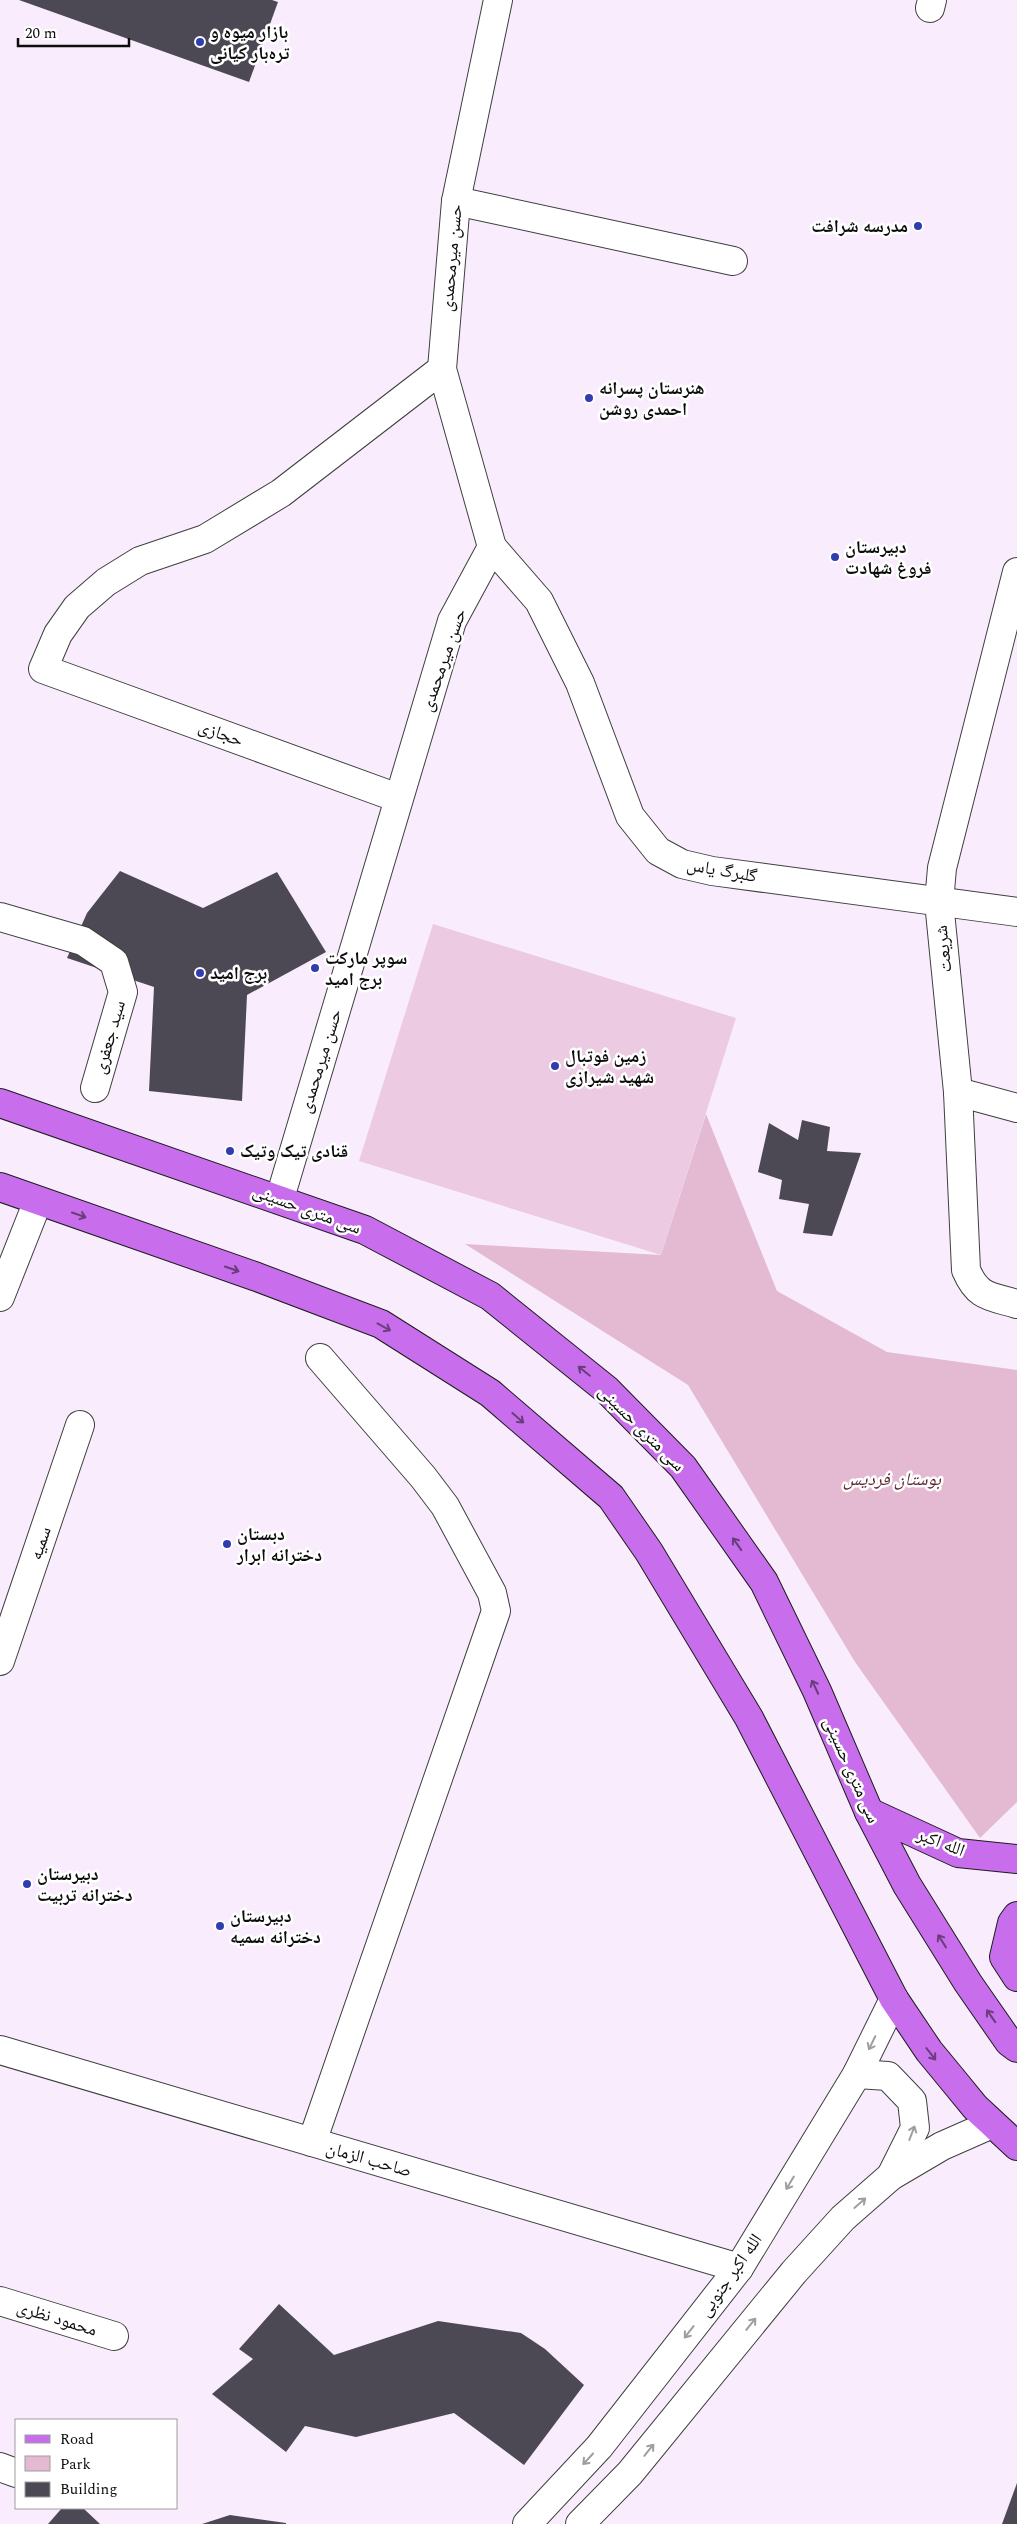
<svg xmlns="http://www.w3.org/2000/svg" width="1017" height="2524" viewBox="0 0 1017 2524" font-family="Spectral,'Noto Naskh Arabic',serif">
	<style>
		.green { fill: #e4bad2 }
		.pitch { fill: #eccae2 }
		.building { fill: #4d4954 }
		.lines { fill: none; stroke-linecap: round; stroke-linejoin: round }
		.minor-casing { stroke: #3f3f3f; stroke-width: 30 }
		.major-casing { stroke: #1d1d1d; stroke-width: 30 }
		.minor { stroke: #fff; stroke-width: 28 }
		.major { stroke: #c86eec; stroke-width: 28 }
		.oneway { stroke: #6a3d7c }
		.oneway2 { stroke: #9e9e9e }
		.poi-dot { fill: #313caf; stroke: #fff; stroke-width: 2 }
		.labels { text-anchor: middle; stroke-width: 5; stroke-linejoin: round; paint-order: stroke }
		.poi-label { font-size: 18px; font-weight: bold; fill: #0c0c0c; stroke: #fff; text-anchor: start }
		.street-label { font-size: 18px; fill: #0c0c0c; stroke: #fff }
		.park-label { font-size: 18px; font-style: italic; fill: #5d2331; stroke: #fff }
	</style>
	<rect width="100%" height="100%" fill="#f9edfd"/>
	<!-- green -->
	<path class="green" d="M706,1114L777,1291L887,1352L1017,1370V1802L980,1838L855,1662L688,1385L465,1244L661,1255Z"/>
	<!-- pitch -->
	<path class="pitch" d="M433,924L736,1018L661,1255L359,1161Z"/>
	<!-- building -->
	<g class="building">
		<path d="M19,0H272L278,2L249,82Z"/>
		<path d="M120,871L203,908L277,872L326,952L247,995L242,1101L149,1091L154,987L67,958L87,913Z"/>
		<path d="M802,1120L830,1127L827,1151L861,1153L832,1236L803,1233L809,1204L779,1199L782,1180L758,1172L769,1123L798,1140Z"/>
		<path d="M279,2304L334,2355L438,2321L521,2333L545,2349L584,2385L524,2465L454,2413L356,2437L305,2426L286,2452L212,2394L253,2359L239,2349Z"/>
		<path d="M1017,2483V2524H1002Z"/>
		<path d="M62,2508H83L100,2524H48Z"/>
		<path d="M230,2515L286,2523V2524H202Z"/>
	</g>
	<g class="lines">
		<!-- minor casing -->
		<g class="minor-casing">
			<g id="minor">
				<path d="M930,8L932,0"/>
				<path d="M456,201L733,261"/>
				<path d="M492,547L539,601L580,683L630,816L658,851L682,864L712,871L1017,912"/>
				<path d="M1017,572L942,868L939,902L958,1092L966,1270C978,1298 990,1296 1017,1304"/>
				<path d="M398,798L43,669L58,634L77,607L106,582L140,561L205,539L281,493L442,369"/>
				<path d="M0,917L83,941L114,962L123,992L95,1088"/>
				<path d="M958,1092L1017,1108"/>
				<path d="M280,1198L452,621L492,547L442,369L456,201L498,0"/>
				<path d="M0,1297L38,1201"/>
				<path d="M0,1661L80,1425"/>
				<path d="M0,2050L739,2268"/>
				<path d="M857,2074L888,2076L912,2101L915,2128L891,2176"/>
				<path d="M312,2142L496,1611L492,1593L445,1506L423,1477L320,1358"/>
				<path d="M0,2301L114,2336"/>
				<path d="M0,2467L16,2473"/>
				<path d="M527,2524L599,2447L739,2268L857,2074L894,1999"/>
				<path d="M580,2524L630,2473L794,2272L843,2218L891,2176L942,2146L992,2124"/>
			</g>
		</g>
		<!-- major casing -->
		<g class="major-casing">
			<g id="major">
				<path d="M0,1103L365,1230L490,1296L607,1390L683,1467L764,1582L817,1691L869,1812L907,1885L968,1983L1009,2042L1017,2048"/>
				<path d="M0,1187L257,1277L381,1324L490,1393L611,1497L649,1552L749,1718L894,1999L929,2051L957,2085L975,2107L1017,2146"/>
				<path d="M869,1812L958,1853L1017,1859"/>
				<path d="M1017,1916L1012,1923L1004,1957L1017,1977"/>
			</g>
		</g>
		<!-- minor -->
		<use href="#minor" class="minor"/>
		<!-- major -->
		<use href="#major" class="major"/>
	</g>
	<!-- one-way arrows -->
	<defs><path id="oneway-shaft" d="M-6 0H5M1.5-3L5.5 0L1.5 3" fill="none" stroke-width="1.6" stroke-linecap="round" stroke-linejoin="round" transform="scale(1.25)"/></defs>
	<g class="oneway">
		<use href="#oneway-shaft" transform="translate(79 1215) rotate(19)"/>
		<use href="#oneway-shaft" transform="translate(232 1269) rotate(19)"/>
		<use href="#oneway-shaft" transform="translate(384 1327) rotate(29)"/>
		<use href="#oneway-shaft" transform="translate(584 1371) rotate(-141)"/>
		<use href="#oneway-shaft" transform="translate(518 1418) rotate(41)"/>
		<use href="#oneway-shaft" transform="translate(737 1544) rotate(-125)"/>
		<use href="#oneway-shaft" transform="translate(815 1687) rotate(-115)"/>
		<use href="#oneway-shaft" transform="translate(942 1941) rotate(-122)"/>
		<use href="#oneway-shaft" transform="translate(991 2016) rotate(-125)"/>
		<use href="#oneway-shaft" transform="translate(931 2054) rotate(52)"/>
	</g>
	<g class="oneway2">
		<use href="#oneway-shaft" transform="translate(872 2043) rotate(116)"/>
		<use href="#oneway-shaft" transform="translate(912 2133) rotate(-69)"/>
		<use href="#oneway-shaft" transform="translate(790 2183) rotate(121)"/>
		<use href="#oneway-shaft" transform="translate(860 2203) rotate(-41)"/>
		<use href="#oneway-shaft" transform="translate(751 2324) rotate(-51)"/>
		<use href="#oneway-shaft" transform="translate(689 2332) rotate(128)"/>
		<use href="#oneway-shaft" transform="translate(649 2450) rotate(-51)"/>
		<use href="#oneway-shaft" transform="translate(588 2459) rotate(133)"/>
	</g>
	<!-- markers -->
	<g class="poi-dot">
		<circle cx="200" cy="42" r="5"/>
		<circle cx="918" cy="226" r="5"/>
		<circle cx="589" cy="398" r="5"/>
		<circle cx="835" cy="557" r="5"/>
		<circle cx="315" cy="968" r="5"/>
		<circle cx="200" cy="973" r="5"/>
		<circle cx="555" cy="1066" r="5"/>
		<circle cx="230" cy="1151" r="5"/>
		<circle cx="227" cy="1544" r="5"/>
		<circle cx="27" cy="1884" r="5"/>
		<circle cx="220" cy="1926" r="5"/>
	</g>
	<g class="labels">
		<!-- poi labels -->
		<g class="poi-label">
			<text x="210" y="38">بازار میوه و<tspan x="210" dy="21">تره‌بار کیانی</tspan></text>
			<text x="908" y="232" text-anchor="end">مدرسه شرافت</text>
			<text x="599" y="394">هنرستان پسرانه<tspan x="599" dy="21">احمدی روشن</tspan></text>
			<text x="845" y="553">دبیرستان<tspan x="845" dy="21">فروغ شهادت</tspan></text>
			<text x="325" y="964">سوپر مارکت<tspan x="325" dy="21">برج امید</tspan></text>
			<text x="210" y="979">برج امید</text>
			<text x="565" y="1062">زمین فوتبال<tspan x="565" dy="21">شهید شیرازی</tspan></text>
			<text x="240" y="1157">قنادی تیک وتیک</text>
			<text x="237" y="1540">دبستان<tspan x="237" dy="21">دخترانه ابرار</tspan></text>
			<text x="37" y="1880">دبیرستان<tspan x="37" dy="21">دخترانه تربیت</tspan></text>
			<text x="230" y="1922">دبیرستان<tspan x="230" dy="21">دخترانه سمیه</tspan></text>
		</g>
		<!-- street labels -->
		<g class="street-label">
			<text transform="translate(451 258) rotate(-85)" y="6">حسن میرمحمدی</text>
			<text transform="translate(443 660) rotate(-71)" y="6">حسن میرمحمدی</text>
			<text transform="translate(221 733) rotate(20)" y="6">حجازی</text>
			<text transform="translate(722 870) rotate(10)" y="6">گلبرگ یاس</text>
			<text transform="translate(943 949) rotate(-96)" y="6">شریعت</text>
			<text transform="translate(109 1037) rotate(-74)" y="6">سید جعفری</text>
			<text transform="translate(320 1061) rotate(-73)" y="6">حسن میرمحمدی</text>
			<text transform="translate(307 1209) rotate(20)" y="6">سی متری حسینی</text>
			<text transform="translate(642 1428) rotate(45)" y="6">سی متری حسینی</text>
			<text transform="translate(40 1543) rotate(-71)" y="6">سمیه</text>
			<text transform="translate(852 1770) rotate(66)" y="6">سی متری حسینی</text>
			<text transform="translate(941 1842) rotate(21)" y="6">الله اکبر</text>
			<text transform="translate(369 2159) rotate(16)" y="6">صاحب الزمان</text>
			<text transform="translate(730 2275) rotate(-55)" y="6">الله اکبر جنوبی</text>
			<text transform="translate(57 2318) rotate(17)" y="6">محمود نظری</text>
		</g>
		<!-- park labels -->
		<g class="park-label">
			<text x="892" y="1485">بوستان فردیس</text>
		</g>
	</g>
	<!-- legend -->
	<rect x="15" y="2419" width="162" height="90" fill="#ffffff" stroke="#9e9e9e"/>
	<rect x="25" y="2435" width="25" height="8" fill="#c86eec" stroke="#9e9e9e"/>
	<text x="60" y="2444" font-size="15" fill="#0c0c0c">Road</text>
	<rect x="25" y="2456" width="25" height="15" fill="#e4bad2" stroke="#9e9e9e"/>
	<text x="60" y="2469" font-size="15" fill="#0c0c0c">Park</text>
	<rect x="25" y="2482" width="25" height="15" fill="#4d4954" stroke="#9e9e9e"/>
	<text x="60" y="2494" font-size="15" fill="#0c0c0c">Building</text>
	<!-- scale -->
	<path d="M18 38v8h111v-8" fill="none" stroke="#0c0c0c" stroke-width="2.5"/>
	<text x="25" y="38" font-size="15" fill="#0c0c0c" stroke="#ffffff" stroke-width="4" paint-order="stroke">20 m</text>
</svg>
